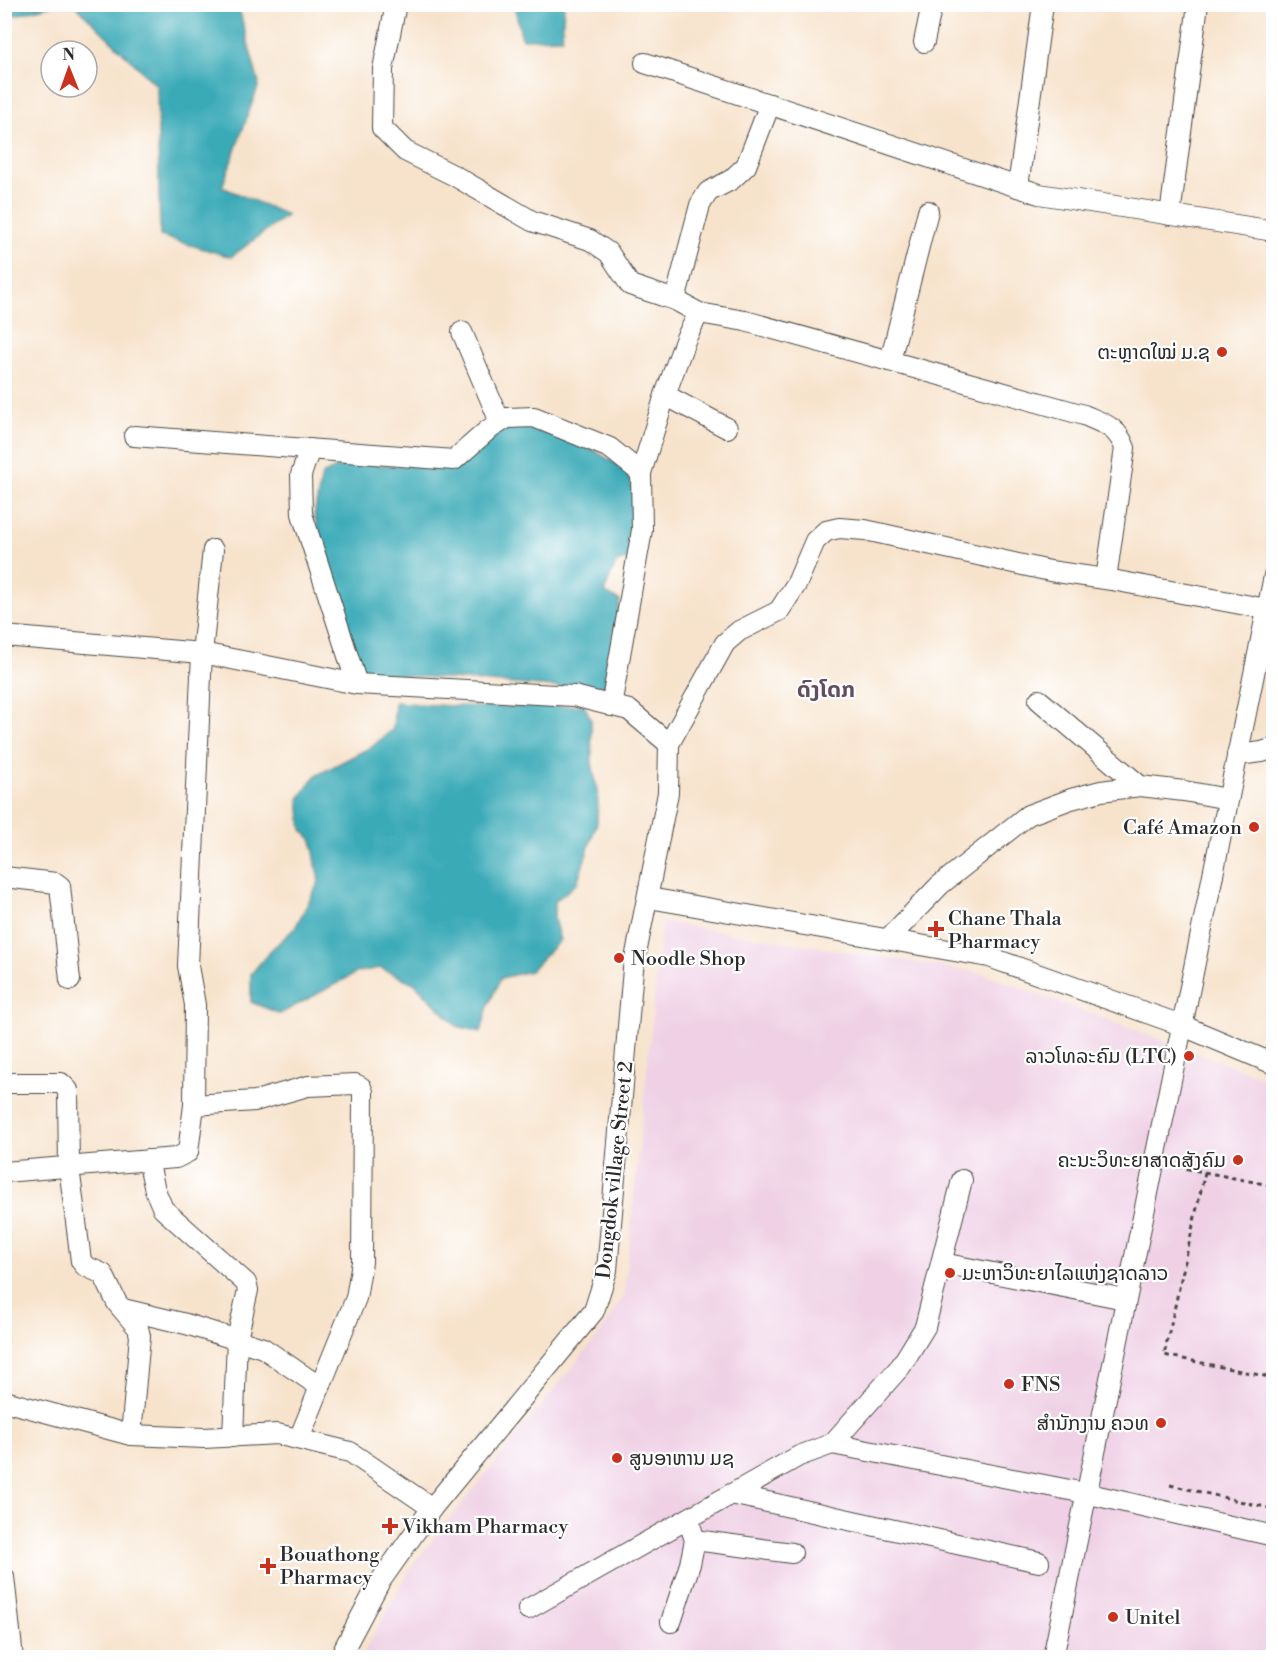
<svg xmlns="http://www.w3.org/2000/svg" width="1278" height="1662" viewBox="0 0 1278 1662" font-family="'Libre Bodoni','Noto Sans Lao',serif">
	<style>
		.built { fill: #efd0e5 }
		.water { fill: #3aaab7; stroke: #326a71; stroke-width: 1.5 }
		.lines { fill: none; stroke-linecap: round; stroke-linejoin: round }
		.minor-casing { stroke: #4a4743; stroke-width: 22 }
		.path { stroke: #4a4743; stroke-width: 3; stroke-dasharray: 4.5 4.5; stroke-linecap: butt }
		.minor { stroke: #fff; stroke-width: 20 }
		.poi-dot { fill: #c8321e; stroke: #fff; stroke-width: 2 }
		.labels { text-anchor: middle; stroke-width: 4.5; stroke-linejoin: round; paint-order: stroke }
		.poi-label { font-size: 20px; fill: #2b2b2b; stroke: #fff; text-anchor: start }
		.street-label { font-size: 20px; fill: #2b2b2b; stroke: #fff }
		.quarter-label { font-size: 22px; font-weight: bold; fill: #644d5f; stroke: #fff }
	</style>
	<rect width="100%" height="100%" fill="#fff"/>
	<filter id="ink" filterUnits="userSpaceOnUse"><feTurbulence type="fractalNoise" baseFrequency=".0167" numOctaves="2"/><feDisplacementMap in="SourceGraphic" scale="12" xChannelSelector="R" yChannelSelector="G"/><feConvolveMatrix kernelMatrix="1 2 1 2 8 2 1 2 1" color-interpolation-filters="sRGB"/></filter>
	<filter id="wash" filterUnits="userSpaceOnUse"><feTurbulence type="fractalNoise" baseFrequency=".008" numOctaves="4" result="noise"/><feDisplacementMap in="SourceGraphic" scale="24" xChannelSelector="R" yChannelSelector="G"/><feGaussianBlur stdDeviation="1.35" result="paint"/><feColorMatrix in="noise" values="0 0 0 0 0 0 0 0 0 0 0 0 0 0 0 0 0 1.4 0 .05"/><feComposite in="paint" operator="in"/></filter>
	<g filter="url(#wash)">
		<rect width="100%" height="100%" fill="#f7e3cc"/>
		<!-- built -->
		<path class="built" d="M662,922L981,973L1273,1081V1657L361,1658L413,1564L604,1328L624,1295Z"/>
		<!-- water -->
		<g class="water">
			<path d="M5,4H52V5L5,18Z"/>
			<path d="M75,5H238L259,84L222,187L287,215L231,257L160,236L157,86Z"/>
			<path d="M514,5H564L562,38L522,39Z"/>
			<path d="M525,423L577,440L628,471L636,500L630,558L616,563L604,592L620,601L604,691L362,672L314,515L322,475L346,463L457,468L496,432Z"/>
			<path d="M395,702C458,708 521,708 584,705L591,719L592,763L598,795L597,822L577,883L554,902V919L560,940L530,971L501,978L488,1006L481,1032L457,1026L414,983L380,968L358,972L280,1014L251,1002V974L272,949L295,928L319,882L312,840L302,830L299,799L315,776L373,746L393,729Z"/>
		</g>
	</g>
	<g filter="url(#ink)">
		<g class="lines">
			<!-- minor casing -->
			<g class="minor-casing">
				<g id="minor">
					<path d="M396,4L383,69L382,128L405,151L455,176L532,221L590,240L609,253L630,285L675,300L699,313L686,338L665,395L641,473L642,530L611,706"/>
					<path d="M924,42L932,4"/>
					<path d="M645,63L1039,194L1274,231"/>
					<path d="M1018,187L1043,4"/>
					<path d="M1170,215L1198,4"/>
					<path d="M675,300L700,205L708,192L731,180L746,166L770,104"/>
					<path d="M699,313L745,321L1084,415C1104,424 1117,426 1125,448L1106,579"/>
					<path d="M462,332L500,422"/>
					<path d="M890,361L928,211"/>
					<path d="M665,395L727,428"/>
					<path d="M134,436L454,460L488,430L507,418L534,417L610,448L641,473"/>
					<path d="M310,449L301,475L302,514L357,684"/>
					<path d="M4,636L202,653L357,684L574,696L629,710L669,744"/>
					<path d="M1039,700L1140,786"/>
					<path d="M669,744L725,643L739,631L779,611L797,583L815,541L826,531L839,528L865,530L1050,571L1112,580L1267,609"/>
					<path d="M1237,755L1262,752L1274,748"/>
					<path d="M4,877L56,883L60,886L70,980"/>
					<path d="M649,898L989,957L1181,1025L1274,1064"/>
					<path d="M888,939L940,885L1028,815L1071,799L1101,791L1140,786L1184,791L1228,799"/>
					<path d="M4,1083H61L68,1090L69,1167L81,1261L85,1266L103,1274L117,1303L138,1328L140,1336L131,1435"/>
					<path d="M194,1105L255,1101L308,1086L355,1084L361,1087L363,1092L362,1262L356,1298L299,1439"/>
					<path d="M148,1160L155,1190L163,1209L246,1283L248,1290L237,1339L233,1437"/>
					<path d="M4,1172L176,1158L188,1152L194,1105L195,1005L188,966L202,653L213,550"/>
					<path d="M942,1263L1125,1299"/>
					<path d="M123,1309L186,1324L263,1348L320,1387"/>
					<path d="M4,1401L131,1435L204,1438L277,1434L350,1452L432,1508"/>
					<path d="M832,1444L901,1366L925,1327L962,1180"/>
					<path d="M731,1494L1039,1562"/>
					<path d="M695,1540L792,1553"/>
					<path d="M4,1577L13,1658"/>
					<path d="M528,1609L799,1456L832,1444L1085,1493L1274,1536"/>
					<path d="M671,1622L690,1564L695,1540L688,1519"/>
					<path d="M339,1658L379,1583L432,1508L594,1311L607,1270L633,969L668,793L669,744"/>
					<path d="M1053,1658L1274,576"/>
				</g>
			</g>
			<!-- path -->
			<g class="path">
				<path d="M1169,1165L1274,1186"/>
				<path d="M1205,1172L1164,1355L1274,1378"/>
				<path d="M1170,1485L1274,1509"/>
			</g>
			<!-- minor -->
			<use href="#minor" class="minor"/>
		</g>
	</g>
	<!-- markers -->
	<g class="poi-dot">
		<circle cx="1222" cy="352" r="6"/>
		<circle cx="1254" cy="827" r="6"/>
		<path d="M933 920h6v6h6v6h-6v6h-6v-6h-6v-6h6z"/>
		<circle cx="619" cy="958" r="6"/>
		<circle cx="1189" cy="1056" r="6"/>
		<circle cx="1238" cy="1160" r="6"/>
		<circle cx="950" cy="1273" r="6"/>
		<circle cx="1009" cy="1384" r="6"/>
		<circle cx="1161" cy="1423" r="6"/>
		<circle cx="617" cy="1458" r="6"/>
		<path d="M387 1517h6v6h6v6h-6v6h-6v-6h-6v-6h6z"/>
		<path d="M265 1557h6v6h6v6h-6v6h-6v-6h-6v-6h6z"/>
		<circle cx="1113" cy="1617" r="6"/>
	</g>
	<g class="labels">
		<!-- poi labels -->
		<g class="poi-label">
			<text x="1210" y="359" text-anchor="end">ຕະຫຼາດໃໝ່ ມ.ຊ</text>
			<text x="1242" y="834" text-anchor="end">Café Amazon</text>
			<text x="948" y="925">Chane Thala<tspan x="948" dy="23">Pharmacy</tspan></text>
			<text x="631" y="965">Noodle Shop</text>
			<text x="1177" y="1063" text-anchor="end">ລາວໂທລະຄົມ (LTC)</text>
			<text x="1226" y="1167" text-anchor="end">ຄະນະວິທະຍາສາດສັງຄົມ</text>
			<text x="962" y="1280">ມະຫາວິທະຍາໄລແຫ່ງຊາດລາວ</text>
			<text x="1021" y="1391">FNS</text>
			<text x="1149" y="1430" text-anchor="end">ສຳນັກງານ ຄວທ</text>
			<text x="629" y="1465">ສູນອາຫານ ມຊ</text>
			<text x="402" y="1533">Vikham Pharmacy</text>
			<text x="280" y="1561">Bouathong<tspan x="280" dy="23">Pharmacy</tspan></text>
			<text x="1125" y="1624">Unitel</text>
		</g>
		<!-- street labels -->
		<g class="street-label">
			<text transform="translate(614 1170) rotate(-84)" y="7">Dongdok village Street 2</text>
		</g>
		<!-- quarter labels -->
		<g class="quarter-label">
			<text x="826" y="697">ດົງໂດກ</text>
		</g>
	</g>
	<!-- margin -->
	<rect width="1278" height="1662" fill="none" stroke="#fff" stroke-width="24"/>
	<!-- north arrow -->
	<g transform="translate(69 69) rotate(359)"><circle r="28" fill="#ffffff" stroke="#aaaaaa" stroke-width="1.5"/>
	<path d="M0-4.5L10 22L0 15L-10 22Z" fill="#c8321e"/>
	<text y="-9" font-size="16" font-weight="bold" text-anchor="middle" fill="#2b2b2b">N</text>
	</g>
</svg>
